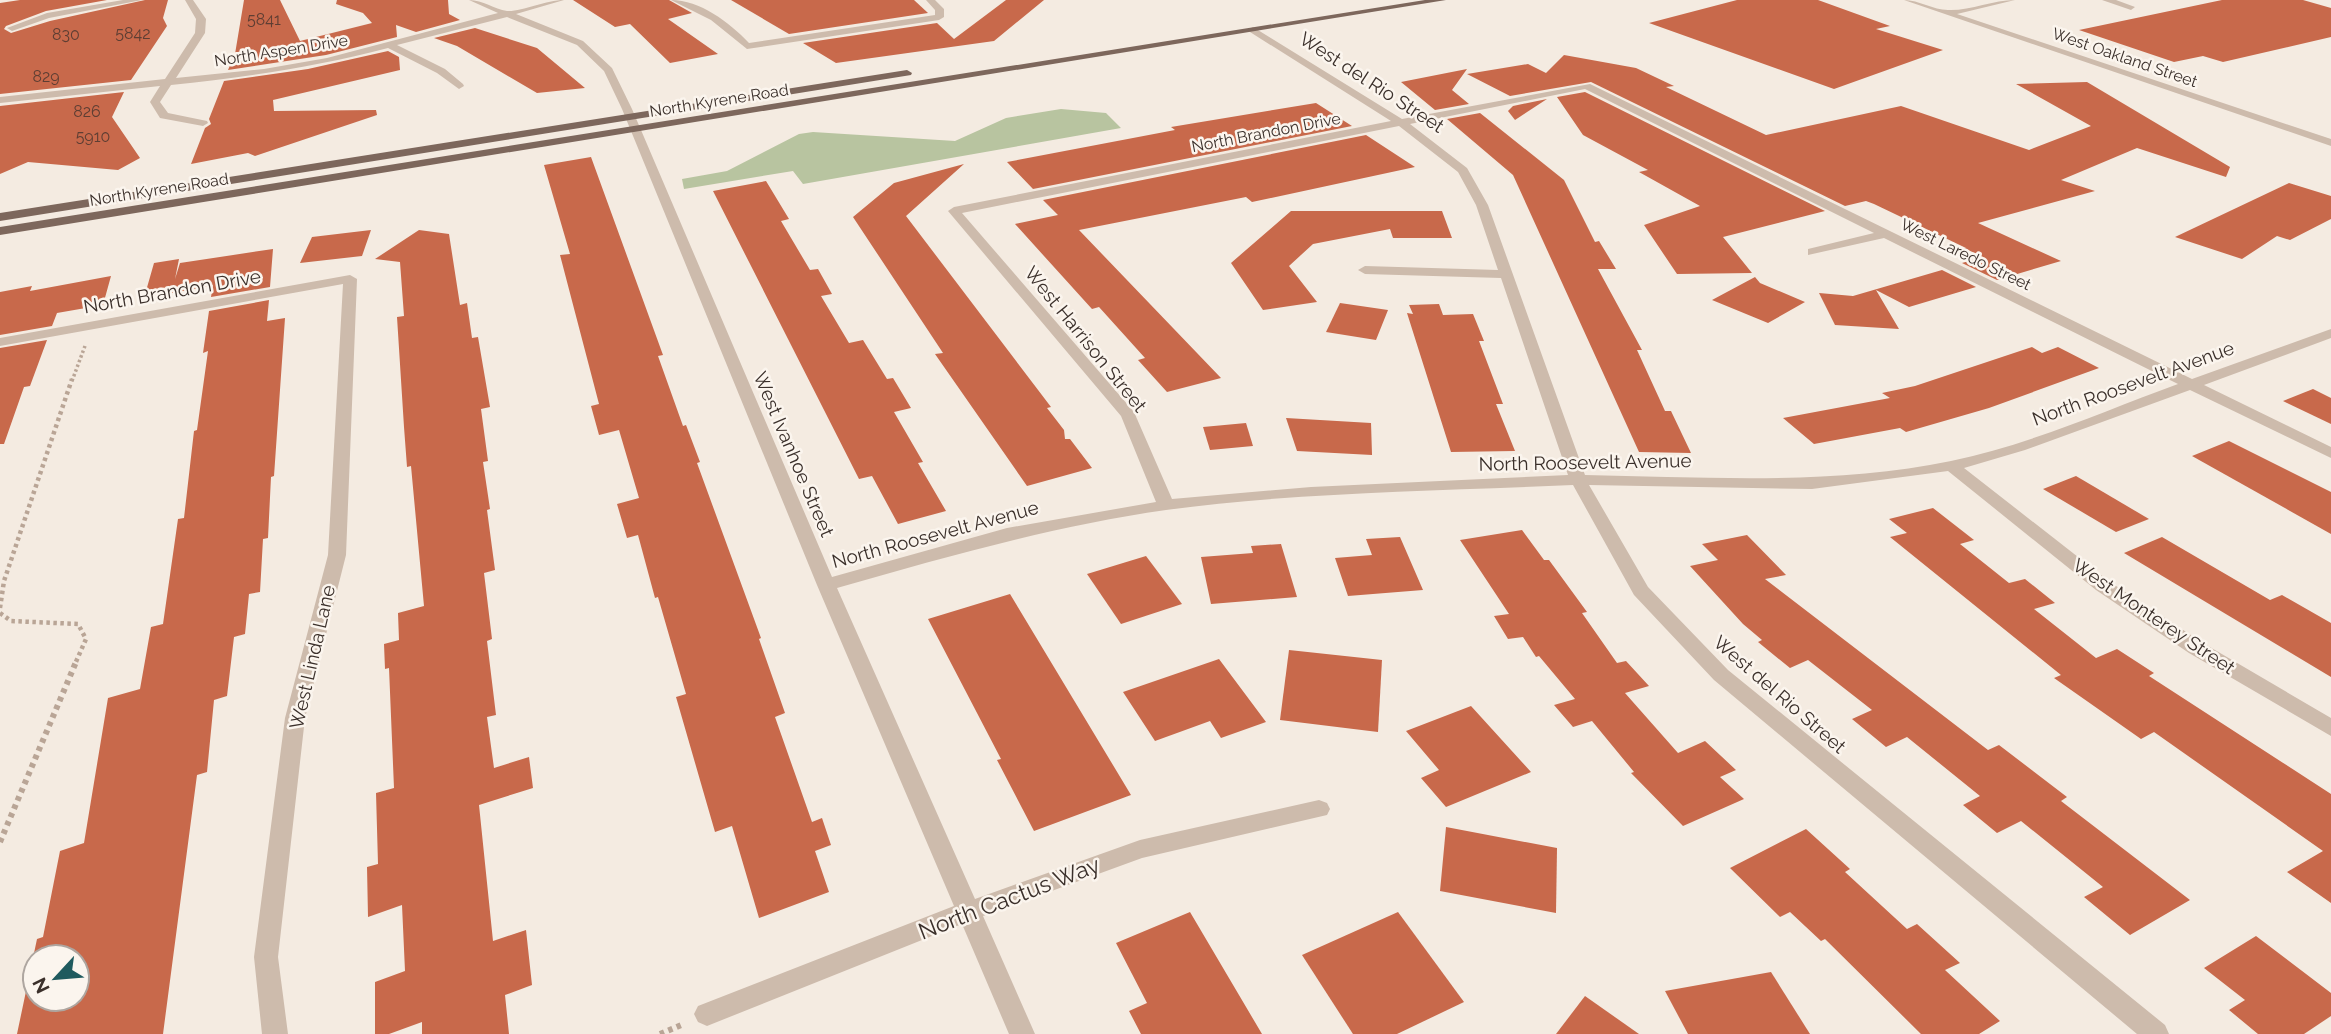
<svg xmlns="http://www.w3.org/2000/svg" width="2331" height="1034" viewBox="0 0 2331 1034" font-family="Raleway,sans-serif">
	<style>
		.green { fill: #b8c4a0 }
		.building { fill: #c8694b; fill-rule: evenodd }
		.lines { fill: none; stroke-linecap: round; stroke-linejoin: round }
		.path-far2 { stroke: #b9a596; stroke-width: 3.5; stroke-dasharray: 2.5 2.5; stroke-linecap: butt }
		.path-far1 { stroke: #b9a596; stroke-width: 4.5; stroke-dasharray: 3.5 3.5; stroke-linecap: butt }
		.path { stroke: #b9a596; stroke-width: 6; stroke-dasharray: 4.5 4.5; stroke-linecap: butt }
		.minor { fill: #cdbbac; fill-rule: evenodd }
		.major { fill: #7d675c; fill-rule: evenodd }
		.labels { text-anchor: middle; stroke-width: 5; stroke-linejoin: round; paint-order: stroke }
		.number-label { font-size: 16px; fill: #5e3e33 }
		.far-street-label { font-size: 16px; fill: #3b302b; stroke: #fbf5ee }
		.street-label { font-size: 19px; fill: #3b302b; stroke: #fbf5ee }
		.near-street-label { font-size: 23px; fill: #3b302b; stroke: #fbf5ee }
	</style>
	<rect width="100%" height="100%" fill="#f4ebe1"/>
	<!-- green -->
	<path class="green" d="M1061,109L1106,113L1121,128L803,184L793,171L684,189L682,179L727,171L799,134L813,132L955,141L1006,118Z"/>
	<!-- building -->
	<g class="building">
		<path d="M20,0H107L46,11L6,26L4,29L11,33L50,21L145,0H168L163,18L167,26L131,80L0,94V3Z"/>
		<path d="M244,0H280L300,41L372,23L363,13L336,4L337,0H448L449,14L460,20L416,32L396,25L397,37L326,55L228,70L235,54Z"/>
		<path d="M573,0H669L692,13L668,19L718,54L670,63L630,24L615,27Z"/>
		<path d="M731,0H914L928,13L789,34Z"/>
		<path d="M1006,0H1044L994,41L836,63L803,43L937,23L954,39Z"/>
		<path d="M1737,0H1818L1890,26L1876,29L1943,50L1834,89L1649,23Z"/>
		<path d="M2222,0H2303L2331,8V37L2223,62L2203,56L2174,62L2079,30Z"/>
		<path d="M475,28L537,48L585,88L537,93L457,46L434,38Z"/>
		<path d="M388,51L399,57L400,70L273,100L274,111L376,110L377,115L255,156L248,153L191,164L205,128L211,124L209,119L224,81L308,69Z"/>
		<path d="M1564,55L1636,68L1674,86L1666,87L1766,135L1901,106L2029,150L2091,126L2016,84L2087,82L2230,167L2226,177L2137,148L2061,180L2095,191L1978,223L2061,261L1997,280L1962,263L1983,257L1964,248H1966L1874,204L1866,201L1845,206L1591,82L1510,96L1467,74L1528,64L1546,73Z"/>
		<path d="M1467,69L1452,90L1469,104L1435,110L1401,82Z"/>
		<path d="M124,92L112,117L140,158L118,170L28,162L0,174V106Z"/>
		<path d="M1585,92L1825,211L1723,237L1752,273L1677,274L1644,225L1700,206L1639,172L1648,170L1583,135L1557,97Z"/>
		<path d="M1547,99L1515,120L1508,111L1513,106Z"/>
		<path d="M1316,103L1352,126L1033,189L1007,162L1175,130L1171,127Z"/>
		<path d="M1480,113L1564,180L1595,242L1599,241L1616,269H1598L1642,350H1637L1665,411H1671L1691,453L1639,452L1513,175L1447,119Z"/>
		<path d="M1366,135L1415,167L1252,202L1246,197L1079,230L1221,378L1167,392L1138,360L1145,358L1099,307L1092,309L1015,224L1058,215L1043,200Z"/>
		<path d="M591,157L663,355L658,356L683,426L686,425L700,462L697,463L761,638L759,639L785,713L775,717L812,822L822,818L831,845L815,851L829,892L759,918L732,826L715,832L676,697L686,694L658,597L655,598L638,535L627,538L617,504L639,498L619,430L599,435L591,406L599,404L560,255L570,254L544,165Z"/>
		<path d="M964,164L906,216L1051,407L1047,408L1064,430L1065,439H1070L1092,468L1027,486L935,354L943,353L853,217L894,183Z"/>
		<path d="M766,181L789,219L781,221L810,270L818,269L832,294L821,296L849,343L863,340L887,379L893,378L911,408L894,412L923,462L918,463L946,511L898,524L872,476L859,479L713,191Z"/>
		<path d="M2289,183L2331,196V219L2290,240L2277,236L2242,259L2175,237Z"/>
		<path d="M1291,211H1442L1452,238H1393L1390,229L1313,244L1289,266L1317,302L1263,310L1231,263Z"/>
		<path d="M371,230L362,256L300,263L312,237Z"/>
		<path d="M419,230L449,234L460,305L467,303L472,338L478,337L490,407L481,409L488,461L483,462L490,509L487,510L495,570L484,573L492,639L487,641L496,715L487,717L494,768L529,757L533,788L479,805L493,941L526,930L532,985L505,995L509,1034H422V1022L389,1034H375V982L405,971L402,905L368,917L367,867L378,864L376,793L394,788L389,668L385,669L384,644L399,640L398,613L424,606L411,466L407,467L404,427L397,317L404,316L400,262L375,259Z"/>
		<path d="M273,249L270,287L211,297L213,285L172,293L174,286L146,291L154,263L179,259L175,279L180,263Z"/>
		<path d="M1942,270L1976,287L1909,307L1876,290L1899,329L1835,325L1819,293L1853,296Z"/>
		<path d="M111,276L103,305L57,313L52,326L0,335V292L32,286L30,291Z"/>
		<path d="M1755,277L1760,283L1805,302L1768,323L1712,300Z"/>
		<path d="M269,300L267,321L285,318L274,476L271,477L268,538L263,539L260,592L249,594L245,634L234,637L227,696L214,700L207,772L197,775L163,1034H17L37,939L43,937L60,851L84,843L108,698L140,689L151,627L163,624L178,519L184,518L194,431L197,430L208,351L203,353L209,311ZM35,957H77V999H35Z"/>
		<path d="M1340,303L1388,310L1376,340L1326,332Z"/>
		<path d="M1439,304L1443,315L1473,314L1484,341H1479L1503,404H1496L1515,451L1451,452L1407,313L1413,314L1409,305Z"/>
		<path d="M47,340L30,386L24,387L4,444H0V348Z"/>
		<path d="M2032,347L2042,353L2058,347L2099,368L1989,408L1906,432L1900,428L1814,444L1783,418L1890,398L1882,393L1915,386Z"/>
		<path d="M2313,389L2331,398V424L2283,401Z"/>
		<path d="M1286,418L1371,423L1372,455L1297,451Z"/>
		<path d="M1246,423L1253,446L1210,450L1203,427Z"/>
		<path d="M2229,441L2331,492V534L2192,456Z"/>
		<path d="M2076,476L2149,519L2116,532L2043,489Z"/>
		<path d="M1933,508L1974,540L1960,544L2009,583L2025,579L2055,603L2034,609L2096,658L2117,649L2154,673L2149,676L2331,794V903L2287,872L2323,851L2154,732L2141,739L2054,678L2061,675L1890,537L1907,533L1889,519Z"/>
		<path d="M1522,530L1544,560H1549L1587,612L1582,613L1617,663L1626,661L1649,686L1625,693L1678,753L1705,741L1736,770L1720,777L1744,799L1683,826L1631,773L1634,772L1592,721L1573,727L1554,705L1575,699L1539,656L1536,657L1523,637L1508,639L1494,616L1509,614L1460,540Z"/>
		<path d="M1747,535L1786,575L1765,579L1988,750L1999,745L2067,797L2061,801L2190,900L2130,935L2084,897L2103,887L2021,821L1997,833L1963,805L1980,796L1907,737L1886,747L1852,719L1872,710L1808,660L1790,668L1758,642L1762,640L1743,624L1690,566L1718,560L1702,544Z"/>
		<path d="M1400,537L1423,590L1348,596L1335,558L1372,555L1366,539Z"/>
		<path d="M2162,537L2270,600L2282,595L2331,623V677L2124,553Z"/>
		<path d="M1281,544L1297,597L1211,604L1201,557L1253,553L1251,546Z"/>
		<path d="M1146,556L1182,604L1121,624L1087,574Z"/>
		<path d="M1010,594L1131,795L1034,831L997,760L1001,759L928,619Z"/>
		<path d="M1289,650L1382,660L1378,732L1280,720Z"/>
		<path d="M1219,659L1266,722L1221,738L1210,721L1155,741L1123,692Z"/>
		<path d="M1471,706L1531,772L1446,807L1421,778L1439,770L1406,731Z"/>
		<path d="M1446,827L1557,848L1556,913L1440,891Z"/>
		<path d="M1806,829L1850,869L1845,872L1907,929L1917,924L1960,963L1945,970L2000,1021L1979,1034H1921L1825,939L1821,941L1790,912L1780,917L1730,868Z"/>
		<path d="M1190,912L1262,1034H1141L1129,1011L1147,1003L1116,943Z"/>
		<path d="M1398,912L1464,1002L1397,1034H1353L1302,955Z"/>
		<path d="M2256,936L2331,993V1016L2304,1034H2258L2229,1010L2245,1000L2204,968Z"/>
		<path d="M1771,972L1810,1034H1688L1665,991Z"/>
		<path d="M1585,996L1639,1034H1556Z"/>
	</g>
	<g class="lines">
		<!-- path-far2 -->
		<path class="path-far2" d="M72,381L85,346"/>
		<!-- path-far1 -->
		<g class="path-far1">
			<path d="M0,608L4,581L72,379"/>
			<path d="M0,613L11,621L78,624L86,639L75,664"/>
		</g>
		<!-- path -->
		<g class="path">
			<path d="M0,842L76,662"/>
			<path d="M660,1034L684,1024"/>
		</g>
		<!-- minor -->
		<g class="minor">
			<path d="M123,0H142L49,18L12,31L7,28L47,13Z"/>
			<path d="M185,0H193L206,19L205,33L176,78L264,69L327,58L498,13L469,0C483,0 494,9 507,11C521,12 546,0 564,0L516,14L583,41L612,68L632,109L832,577L1007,528L1156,502L1121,416L948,211L954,207L1391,121L1250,32L1248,30L1253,27L1402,119L1590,84L2192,379L2331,329V338L2204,385L2331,447V458L2190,390L2025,450L1964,468L2110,582L2203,643L2331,718V736L2189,653L2096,590L1948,471L1812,489L1589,485L1648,587L1728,670L2165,1025L2169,1034H2137L1714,680L1634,595L1573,485C1437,491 1300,492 1166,510C1054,526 945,557 837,588L975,899L1140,840L1319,800L1327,803L1330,809L1327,815L1142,858L983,916L1035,1034H1009L962,924L707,1026L698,1022L694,1014L698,1006L954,906L817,585L622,109L604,71L577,45L507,17L397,45L445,69L463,84L464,86L459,89L437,73L388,48C316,67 245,77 171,85L160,102L168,113L207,121L208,123L203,126L160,118L150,102L160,86L0,103V97L165,79L195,33L196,19ZM1585,89L1874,233L1808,249V255L1884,238L2178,384C2104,411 2029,445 1951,461C1832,486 1705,477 1585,475L1488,205L1467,168L1410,124ZM1399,126L1458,172L1476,205L1498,270L1365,266L1358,270L1365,274L1501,278L1568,475L1311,487L1172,499L1134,412L962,213Z"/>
			<path d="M671,0C700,0 729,22 749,43L935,15V10L926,0H935L944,9V17L939,20L747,49L711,20Z"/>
			<path d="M1904,0C1919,0 1933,10 1948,10C1969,11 1993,0 2015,0L1957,14L2331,139V146Z"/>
			<path d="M2102,0H2116L2135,7L2131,10Z"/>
			<path d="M350,275L357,279L346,555L305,718L278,957L288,1034H262L254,957L285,718L328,555L343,284L0,346V338Z"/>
		</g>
		<!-- major -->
		<g class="major">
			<path d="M1425,0H1446L0,235V227Z"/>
			<path d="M907,70L912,73L911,75L0,221V213Z"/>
		</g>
	</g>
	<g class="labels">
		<!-- number labels -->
		<g class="number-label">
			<text x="264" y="25">5841</text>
			<text x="133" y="39">5842</text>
			<text x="66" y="40">830</text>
			<text x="46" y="82">829</text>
			<text x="87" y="117">826</text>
			<text x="93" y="142">5910</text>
		</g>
		<!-- far-street labels -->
		<g class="far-street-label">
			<text transform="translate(281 50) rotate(-9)" y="6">North Aspen Drive</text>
			<text transform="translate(2125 57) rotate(19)" y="6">West Oakland Street</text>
			<text transform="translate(719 100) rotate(-9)" y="6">North Kyrene Road</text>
			<text transform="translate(1266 132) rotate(-11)" y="6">North Brandon Drive</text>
			<text transform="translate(159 189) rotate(-9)" y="6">North Kyrene Road</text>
			<text transform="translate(1966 254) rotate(26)" y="6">West Laredo Street</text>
		</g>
		<!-- street labels -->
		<g class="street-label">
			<text transform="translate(1372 82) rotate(33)" y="7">West del Rio Street</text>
			<text transform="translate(172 291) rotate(-10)" y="7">North Brandon Drive</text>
			<text transform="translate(1086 339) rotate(51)" y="7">West Harrison Street</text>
			<text transform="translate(2133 383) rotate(-20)" y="7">North Roosevelt Avenue</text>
			<text transform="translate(794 454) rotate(67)" y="7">West Ivanhoe Street</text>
			<text transform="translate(1585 462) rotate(-1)" y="7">North Roosevelt Avenue</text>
			<text transform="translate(935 534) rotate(-15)" y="7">North Roosevelt Avenue</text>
			<text transform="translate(2154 616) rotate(34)" y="7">West Monterey Street</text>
			<text transform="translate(312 657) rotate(-77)" y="7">West Linda Lane</text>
			<text transform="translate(1780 694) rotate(41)" y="7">West del Rio Street</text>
		</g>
		<!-- near-street labels -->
		<g class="near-street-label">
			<text transform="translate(1009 898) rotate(-21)" y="8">North Cactus Way</text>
		</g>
	</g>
	<!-- north arrow -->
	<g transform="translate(56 978) rotate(244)"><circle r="33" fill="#fbf5ee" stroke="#aea6a0" stroke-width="2"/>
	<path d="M0-5L12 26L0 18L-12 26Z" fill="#1f5a5e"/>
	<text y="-10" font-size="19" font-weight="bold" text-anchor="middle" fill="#3b302b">N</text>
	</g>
</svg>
